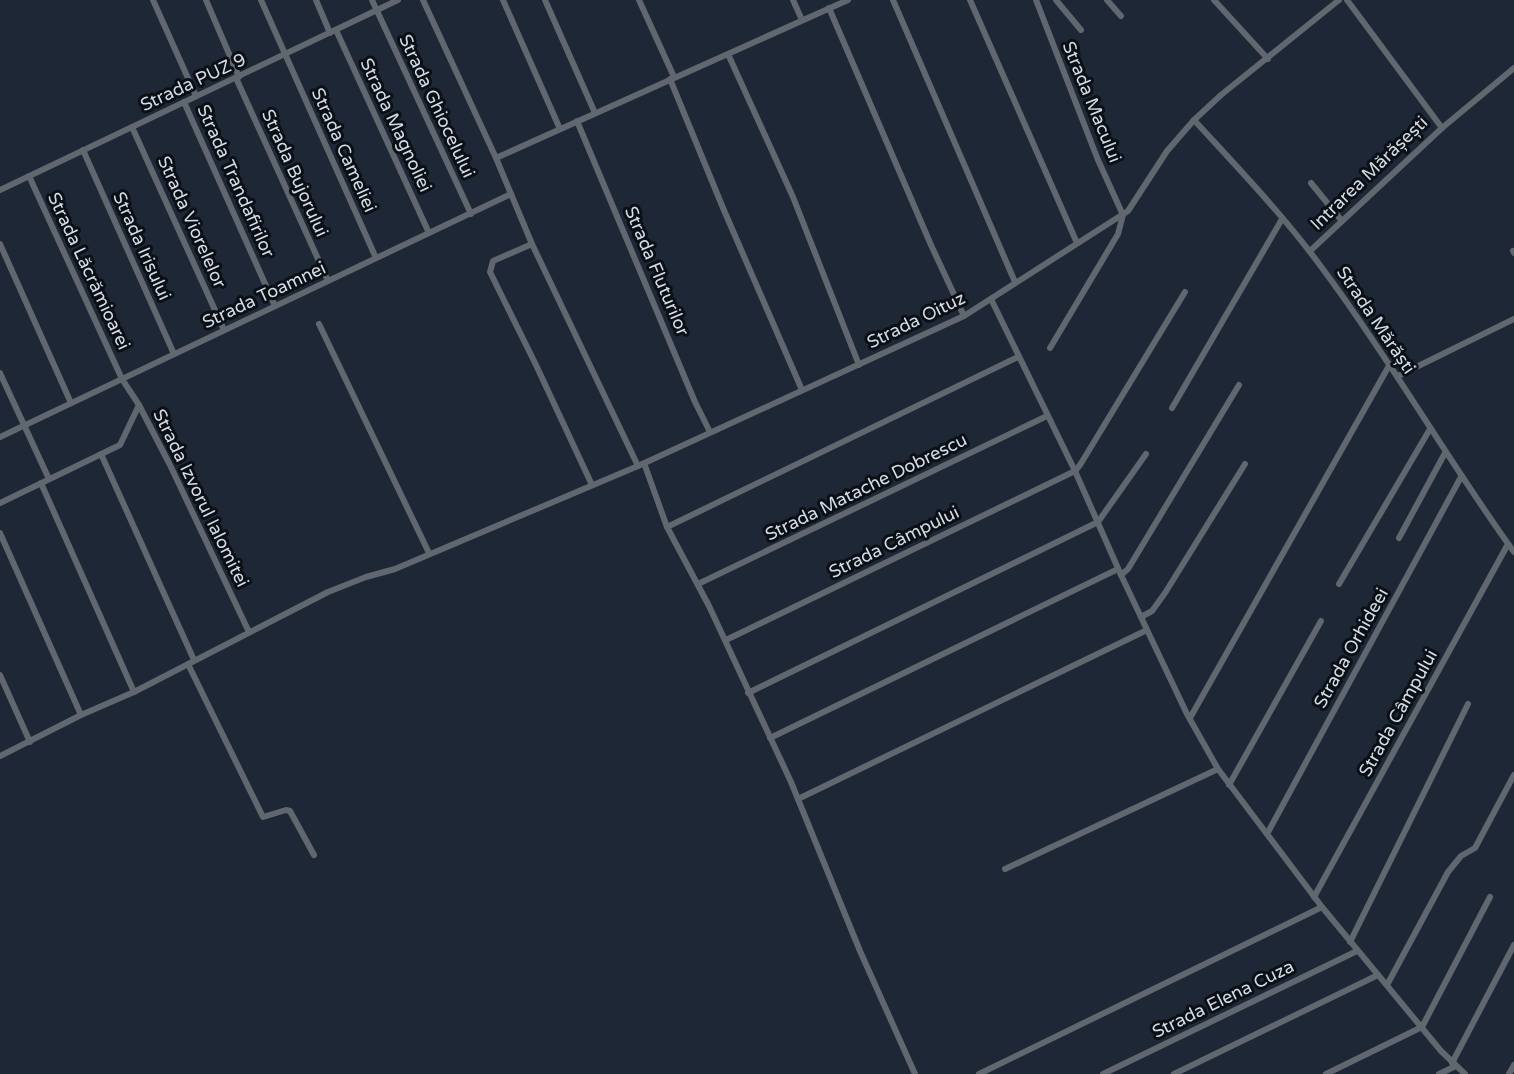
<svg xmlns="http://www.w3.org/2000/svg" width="1514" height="1074" viewBox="0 0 1514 1074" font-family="'Varela Round',sans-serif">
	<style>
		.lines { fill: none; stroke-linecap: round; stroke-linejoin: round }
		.minor { stroke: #61676f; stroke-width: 6 }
		.labels { text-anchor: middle; stroke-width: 6; stroke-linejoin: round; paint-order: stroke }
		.street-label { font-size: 18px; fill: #d5dce6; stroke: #0b1016 }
	</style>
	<rect width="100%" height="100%" fill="#1d2736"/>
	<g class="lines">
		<!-- minor -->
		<g class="minor">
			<path d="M153,0L196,96"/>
			<path d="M206,0L239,77"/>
			<path d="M261,0L376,258"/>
			<path d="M316,0L330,33"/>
			<path d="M372,0L471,214"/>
			<path d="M423,0L496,158L532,244L638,466"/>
			<path d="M503,0L560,129"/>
			<path d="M545,0L595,113"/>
			<path d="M639,0L674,77"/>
			<path d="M793,0L802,20"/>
			<path d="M893,0L1015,282"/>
			<path d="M970,0L1077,243"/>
			<path d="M1036,0L1098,160L1123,215L1118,234L1050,348"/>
			<path d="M1056,0L1081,30"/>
			<path d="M1107,0L1121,16"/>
			<path d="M1214,0L1268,59"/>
			<path d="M1347,0L1442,128"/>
			<path d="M829,8L931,245L964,316"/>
			<path d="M336,30L429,233"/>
			<path d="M728,54L793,197L859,365"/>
			<path d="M236,78L328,281"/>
			<path d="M670,79L723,208L802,390"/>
			<path d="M184,102L275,306"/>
			<path d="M1194,120C1239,169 1286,218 1325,272C1392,362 1448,461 1514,552"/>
			<path d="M577,121L695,402L710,432"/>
			<path d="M132,127L224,330"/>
			<path d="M83,150L174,354"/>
			<path d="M496,158L848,0"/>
			<path d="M29,176L122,379L139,405L170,465L249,632"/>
			<path d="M1311,183L1342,221"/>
			<path d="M0,190L398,0"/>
			<path d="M0,244L71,403"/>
			<path d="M532,244L493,261L490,272L536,365L592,485"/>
			<path d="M1310,251L1442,128L1514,68"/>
			<path d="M1513,251L1514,253"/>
			<path d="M991,299L1075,471L1121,575L1187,714L1218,769L1322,907L1441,1051L1465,1074"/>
			<path d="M319,324L429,553"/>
			<path d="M0,373L49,479"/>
			<path d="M1398,376L1514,319"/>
			<path d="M1172,408L1282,219"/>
			<path d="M0,437L511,194"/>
			<path d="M101,454L194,660"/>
			<path d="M644,463L667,527L709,606L791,782L860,951L915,1074"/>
			<path d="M41,483L134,692"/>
			<path d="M0,503L120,445L139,405"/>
			<path d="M667,527L1018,357"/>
			<path d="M0,533L81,715"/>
			<path d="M1399,538L1445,453"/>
			<path d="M1121,575L1128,569L1239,385"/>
			<path d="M698,584L1047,416"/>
			<path d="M1339,584L1430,429"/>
			<path d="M1141,617L1152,611L1165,593L1245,464"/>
			<path d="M726,640L1075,471L1080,465L1185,292"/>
			<path d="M188,664L263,817L286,810L290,811L314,855"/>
			<path d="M0,675L30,742"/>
			<path d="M748,693L1098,522L1146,454"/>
			<path d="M1190,718L1390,364"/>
			<path d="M770,738L1118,569"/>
			<path d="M0,756L81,715L134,692L328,592L366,577L395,569L638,466L964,316L1128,211L1167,151L1194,120L1221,95L1339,0"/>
			<path d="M1229,785L1321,621"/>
			<path d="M798,799L1147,630"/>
			<path d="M1267,834L1461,477"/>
			<path d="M1005,869L1218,769"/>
			<path d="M1314,897L1508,544"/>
			<path d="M1350,942L1468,704"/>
			<path d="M1387,985L1448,872L1461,856L1475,848L1514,775"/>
			<path d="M1452,1063L1514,945"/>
			<path d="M979,1074L1322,907"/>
			<path d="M1103,1074L1357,951"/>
			<path d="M1174,1074L1378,975"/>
			<path d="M1326,1074L1422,1027L1490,897"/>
			<path d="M1439,1074L1456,1066"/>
			<path d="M1509,1074L1514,1065"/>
		</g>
	</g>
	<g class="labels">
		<!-- street labels -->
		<g class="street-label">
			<text transform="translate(193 82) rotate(-25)" y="6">Strada PUZ 9</text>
			<text transform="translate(1092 102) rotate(68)" y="6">Strada Macului</text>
			<text transform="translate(437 106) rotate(65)" y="6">Strada Ghiocelului</text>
			<text transform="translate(396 125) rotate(65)" y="6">Strada Magnoliei</text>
			<text transform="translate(344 150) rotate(66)" y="6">Strada Cameliei</text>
			<text transform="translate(295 173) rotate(66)" y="6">Strada Bujorului</text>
			<text transform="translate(1369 173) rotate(-44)" y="6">Intrarea Mărășești</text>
			<text transform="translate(236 181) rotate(66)" y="6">Strada Trandafirilor</text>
			<text transform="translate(192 222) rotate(66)" y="6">Strada Viorelelor</text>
			<text transform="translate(142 246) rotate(66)" y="6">Strada Irisului</text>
			<text transform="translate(89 271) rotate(65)" y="6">Strada Lăcrămioarei</text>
			<text transform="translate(657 271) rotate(67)" y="6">Strada Fluturilor</text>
			<text transform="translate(264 295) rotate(-25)" y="6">Strada Toamnei</text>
			<text transform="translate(916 320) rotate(-26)" y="6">Strada Oituz</text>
			<text transform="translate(1376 320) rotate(56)" y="6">Strada Mărăști</text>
			<text transform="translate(866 487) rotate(-26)" y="6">Strada Matache Dobrescu</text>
			<text transform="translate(201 498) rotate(64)" y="6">Strada Izvorul Ialomitei</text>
			<text transform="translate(894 542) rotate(-26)" y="6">Strada Câmpului</text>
			<text transform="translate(1351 648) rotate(-61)" y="6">Strada Orhideei</text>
			<text transform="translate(1398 713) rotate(-61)" y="6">Strada Câmpului</text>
			<text transform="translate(1223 999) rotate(-26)" y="6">Strada Elena Cuza</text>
		</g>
	</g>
</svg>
